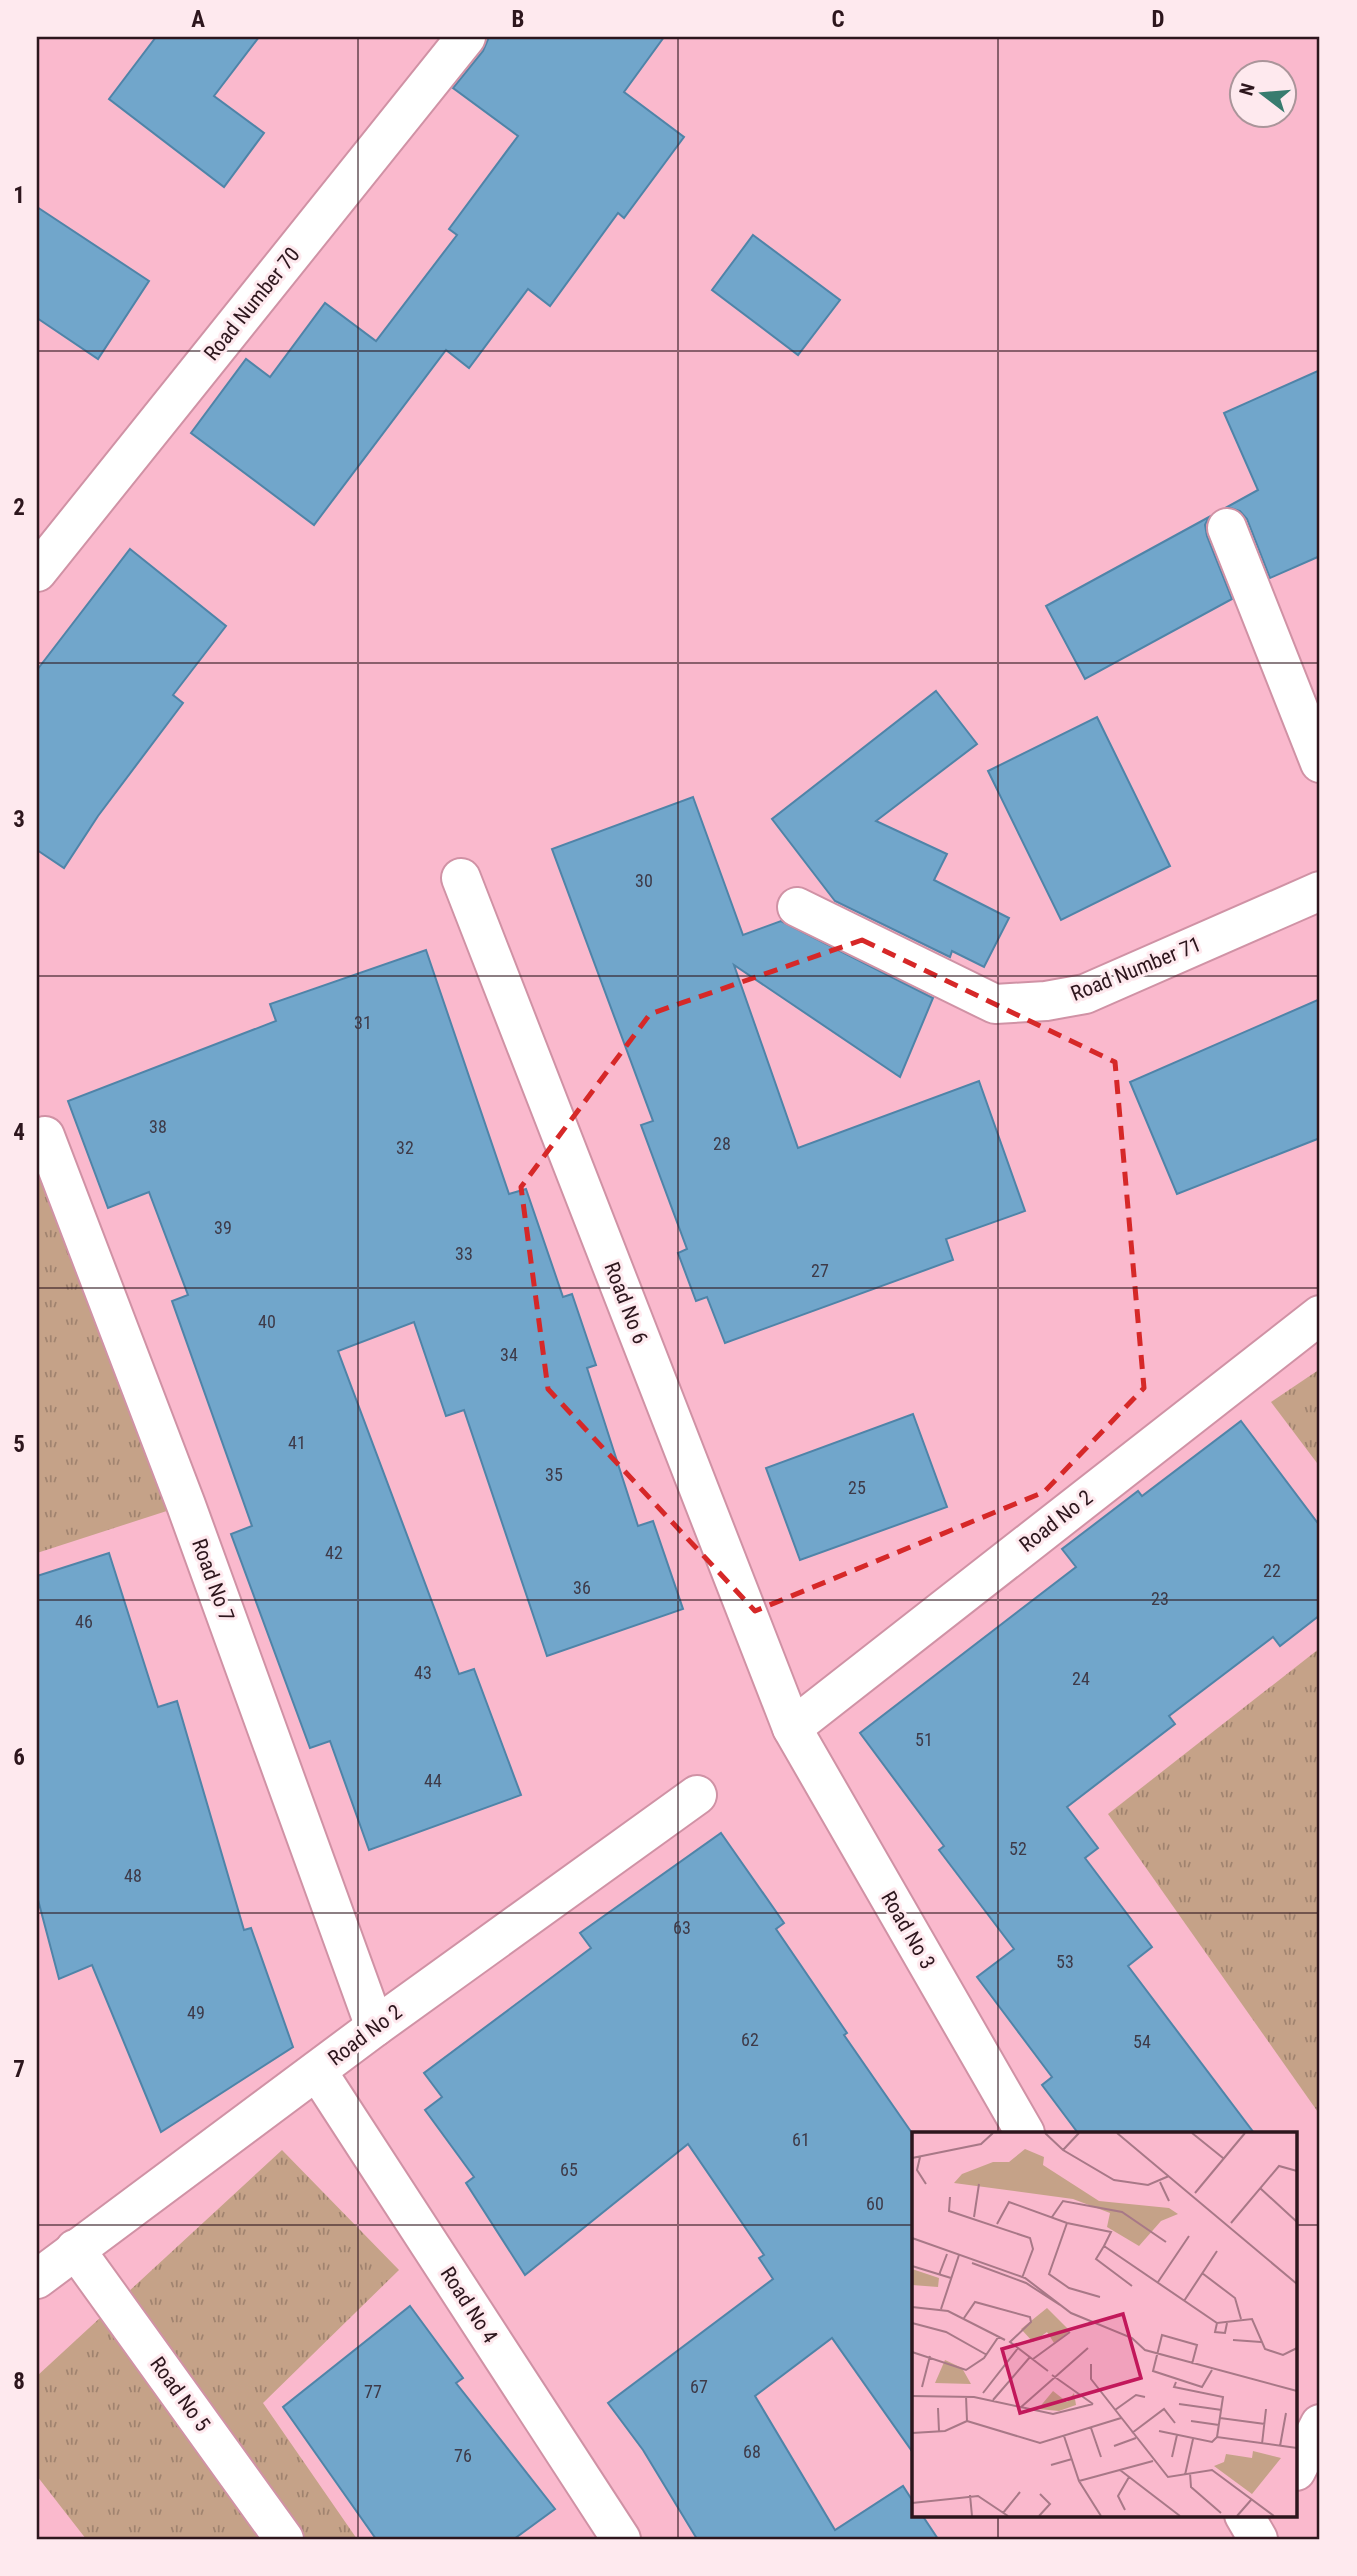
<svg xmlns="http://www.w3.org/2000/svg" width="1357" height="2576" viewBox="0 0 1357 2576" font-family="'Roboto Condensed',sans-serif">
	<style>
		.grass { fill: url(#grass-tufts) }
		.building { fill: #71a6cb; stroke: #4f84a8; stroke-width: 2 }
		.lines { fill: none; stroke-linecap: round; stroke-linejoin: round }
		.minor-casing { stroke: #d092a5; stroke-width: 42 }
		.minor { stroke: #fff; stroke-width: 38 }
		.marked { fill: none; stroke: #d62828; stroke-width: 5; stroke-dasharray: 14 9; stroke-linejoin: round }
		.grid { fill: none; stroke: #2d161d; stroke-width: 2; stroke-opacity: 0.55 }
		.labels { text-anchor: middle; stroke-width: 6; stroke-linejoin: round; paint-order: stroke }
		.number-label { font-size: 18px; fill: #3e3a48 }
		.street-label { font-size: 21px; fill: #2d161d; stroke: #fee9ee }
		.inset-road { fill: none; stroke: #a87887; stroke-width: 2 }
		.view { fill: #c2185b; fill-opacity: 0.15; stroke: #c2185b; stroke-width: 3.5 }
		.inset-edge { fill: none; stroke: #2d161d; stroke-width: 3.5 }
		.neatline { fill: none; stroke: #2d161d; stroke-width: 2.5 }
		.grid-label { font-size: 23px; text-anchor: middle; font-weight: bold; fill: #2d161d }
	</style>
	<defs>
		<pattern id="grass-tufts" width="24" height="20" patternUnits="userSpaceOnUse" patternTransform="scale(1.75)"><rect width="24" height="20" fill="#c5a288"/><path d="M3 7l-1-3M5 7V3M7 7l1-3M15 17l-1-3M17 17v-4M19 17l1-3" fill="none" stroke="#a0836f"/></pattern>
	</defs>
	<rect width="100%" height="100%" fill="#fab9cd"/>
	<!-- grass -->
	<g class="grass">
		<path d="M37,1145L176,1508L37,1553Z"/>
		<path d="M1320,1369V1467L1271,1402Z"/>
		<path d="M1320,1648V2115L1108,1814Z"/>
		<path d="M282,2150L399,2270L263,2403L357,2539H86L37,2476V2376Z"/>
	</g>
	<!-- building -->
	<g class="building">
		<path d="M156,37H259L214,96L264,133L224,187L109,99Z"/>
		<path d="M489,37H664L624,92L684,137L624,218L618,213L550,306L528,289L469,368L446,350L314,525L191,433L246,359L270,377L325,303L376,341L457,235L449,229L518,136L453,88L483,51Z"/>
		<path d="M37,207L149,281L98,359L37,318Z"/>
		<path d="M753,235L840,300L798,355L712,290Z"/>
		<path d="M1320,370V556L1270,578L1247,519L1240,511L1227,507L1258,490L1224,413Z"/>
		<path d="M1209,517L1205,525L1207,536L1232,599L1085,679L1046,606Z"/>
		<path d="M130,549L226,626L173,695L183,703L98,816L64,868L37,850V670Z"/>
		<path d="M936,691L977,744L876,821L947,854L934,880L1009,918L984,967L952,951L950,957L835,901L772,819Z"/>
		<path d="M1097,717L1170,866L1061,920L988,771Z"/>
		<path d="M693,797L743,935L781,921L933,998L900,1077L734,965L798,1148L979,1081L1025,1211L946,1239L953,1260L725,1343L707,1297L696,1301L678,1253L687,1249L641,1125L653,1121L552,849Z"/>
		<path d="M426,950L509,1194L526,1189L563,1297L572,1294L596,1365L587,1368L638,1526L653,1521L683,1609L547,1656L464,1410L446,1416L414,1322L338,1351L459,1674L474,1669L521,1795L369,1850L330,1741L310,1748L231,1534L252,1526L172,1301L188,1295L149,1192L108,1208L68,1101L276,1021L270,1004Z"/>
		<path d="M1320,999V1138L1177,1194L1130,1082Z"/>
		<path d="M913,1414L947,1507L800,1560L766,1468Z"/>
		<path d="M1241,1421L1320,1526V1615L1280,1646L1273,1637L1169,1716L1175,1724L1067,1807L1098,1848L1085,1858L1152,1947L1128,1966L1254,2133H1078L1042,2085L1052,2077L977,1977L1014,1949L939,1850L944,1846L860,1733L1076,1567L1062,1549L1138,1491L1142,1496Z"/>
		<path d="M109,1553L158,1707L177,1701L244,1930L251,1928L293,2047L161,2132L92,1965L59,1979L37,1896V1576Z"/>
		<path d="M721,1833L784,1923L776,1929L847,2033L844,2035L914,2136V2454L832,2338L755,2396L835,2530L903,2486L914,2503V2515H922L938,2539H697L643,2450L608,2403L773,2279L759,2258L764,2255L688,2144L525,2275L466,2183L474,2177L425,2110L442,2097L424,2073L591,1948L580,1933Z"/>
		<path d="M410,2306L463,2378L456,2383L555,2509L514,2539H376L283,2407Z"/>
	</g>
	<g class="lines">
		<!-- minor casing -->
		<g class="minor-casing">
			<g id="minor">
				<path d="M1227,528L1320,763"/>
				<path d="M37,572L466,37"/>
				<path d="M461,878L792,1728L1025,2133"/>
				<path d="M797,907L995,1004L1046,1001L1085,994L1320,891"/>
				<path d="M45,1136L186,1505L375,2027"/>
				<path d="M792,1728L1320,1315"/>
				<path d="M317,2071L621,2539"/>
				<path d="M75,2249L284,2539"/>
				<path d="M37,2279L375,2027L697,1795"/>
				<path d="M1296,2471L1320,2424"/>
				<path d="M1244,2515L1258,2539"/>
			</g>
		</g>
		<!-- minor -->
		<use href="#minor" class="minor"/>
	</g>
	<!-- marked area -->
	<path class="marked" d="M862,940L1115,1062L1144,1388L1044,1492L755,1611L548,1389L521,1187L650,1014Z"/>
	<!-- grid -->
	<path class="grid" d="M358,37V2539M678,37V2539M998,37V2133M37,351H1320M37,663H1320M37,976H1320M37,1288H1320M37,1600H1320M37,1913H1320M37,2225H914M1296,2225H1320M998,2515V2539"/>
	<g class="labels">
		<!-- number labels -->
		<g class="number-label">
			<text x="644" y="887">30</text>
			<text x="363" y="1029">31</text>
			<text x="158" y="1133">38</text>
			<text x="722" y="1150">28</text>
			<text x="405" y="1154">32</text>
			<text x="223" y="1234">39</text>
			<text x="464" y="1260">33</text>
			<text x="820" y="1277">27</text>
			<text x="267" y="1328">40</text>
			<text x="509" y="1361">34</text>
			<text x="297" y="1449">41</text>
			<text x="554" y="1481">35</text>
			<text x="857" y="1494">25</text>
			<text x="334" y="1559">42</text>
			<text x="1272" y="1577">22</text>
			<text x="582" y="1594">36</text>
			<text x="1160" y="1605">23</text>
			<text x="84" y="1628">46</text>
			<text x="423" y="1679">43</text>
			<text x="1081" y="1685">24</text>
			<text x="924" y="1746">51</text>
			<text x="433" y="1787">44</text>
			<text x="1018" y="1855">52</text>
			<text x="133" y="1882">48</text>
			<text x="682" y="1934">63</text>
			<text x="1065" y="1968">53</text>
			<text x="196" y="2019">49</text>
			<text x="750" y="2046">62</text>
			<text x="1142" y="2048">54</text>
			<text x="801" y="2146">61</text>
			<text x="569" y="2176">65</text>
			<text x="875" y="2210">60</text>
			<text x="699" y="2393">67</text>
			<text x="373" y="2398">77</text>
			<text x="752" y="2458">68</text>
			<text x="463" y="2462">76</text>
		</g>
		<!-- street labels -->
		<g class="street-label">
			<text transform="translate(252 304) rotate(-51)" y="7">Road Number 70</text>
			<text transform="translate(1136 969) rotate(-22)" y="7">Road Number 71</text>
			<text transform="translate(626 1303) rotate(69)" y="7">Road No 6</text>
			<text transform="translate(1056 1521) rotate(-38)" y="7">Road No 2</text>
			<text transform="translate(213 1580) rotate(70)" y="7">Road No 7</text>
			<text transform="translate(908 1930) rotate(60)" y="7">Road No 3</text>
			<text transform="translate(365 2035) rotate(-37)" y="7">Road No 2</text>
			<text transform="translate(469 2305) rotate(57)" y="7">Road No 4</text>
			<text transform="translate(180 2394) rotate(54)" y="7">Road No 5</text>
		</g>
	</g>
	<!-- overview -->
	<g transform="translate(912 2132)">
		<rect width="385" height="385" fill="#fab9cd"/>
		<path d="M113,17L132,25L131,33L187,69L257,76L266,82L249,89L227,114L195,95L198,81L161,67L42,51L50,42L81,30H97ZM0,137L27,146L26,155L0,153ZM135,176L158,199L142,211L135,200L121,210L109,197ZM33,228L50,236L59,252L23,251ZM141,259L155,270L162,261L164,273L147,279L126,277ZM341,319L369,326L340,362L302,334L312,330L314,322L340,326Z" fill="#c5a288"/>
		<path class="inset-road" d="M133,1L151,18L202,48L236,53L257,44M205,1L385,152M280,1L311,26M151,18L167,1M8,25L5,38L14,52M0,26L69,12L81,1M248,50L257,69M348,56L385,90M283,61L333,1M38,65L37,79L118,106L121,117L110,146M62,85L67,52M140,85L151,69L210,80L254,110M155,91L137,142L157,156L188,165M319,91L367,34L385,39M85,92L97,70L155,91L199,100L192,114L305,191L340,187L353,217L371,223L385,216M0,106L113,146L159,181L220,206L233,218L385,259M192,114L184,127L220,154M60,131L114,151L148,173M0,134L39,146M290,141L323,166L329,187M27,143L35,122M246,150L277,104M272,169L305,119M0,175L36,179L93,208M29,177L47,123M52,186L63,170L118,185L119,190L98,210L136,239M0,191L34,200L75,223M305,191L303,200L313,201L315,191M321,208L349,210M0,220L54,238L72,226L87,204M121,227L158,200M179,232V247L256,345L300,338L362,384M280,232L285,213L250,203L241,239L290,255L300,238M140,243L181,272M264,250L262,255L311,265L305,305M10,255L18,224M71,261L106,216M0,264L62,265L141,282L181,272M54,264L55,289M81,268L118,225M267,272L310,278M26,276L27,299M108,276L176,216M203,278L224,263L233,265M308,286L353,292M55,289L128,311L209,286M279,289L307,293M179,296L189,325M247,299L300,310L305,305L385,316M0,301L33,299L55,289M220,301L252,277L263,291M152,304L167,349L189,384M350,312L354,277M202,314L224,306M368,314L374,281M260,325L265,303M139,333L160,327M208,338L268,384M278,341L279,355L309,381M273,343L281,307M167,349L241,329M58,363L60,384M0,371L66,364L96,384M213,378L206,364L217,345M91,381L108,360M127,384L138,372L128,362M325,384L339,368"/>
		<path class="view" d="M211,182L229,246L108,281L90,217Z"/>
		<rect width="385" height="385" class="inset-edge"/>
	</g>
	<!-- border -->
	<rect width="1357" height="2576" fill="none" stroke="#fee9ee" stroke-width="77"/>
	<!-- north arrow -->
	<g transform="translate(1263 94) rotate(286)"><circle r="33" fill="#fee9ee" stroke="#aa959a" stroke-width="2"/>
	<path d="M0-5L12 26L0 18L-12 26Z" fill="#387c6f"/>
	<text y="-10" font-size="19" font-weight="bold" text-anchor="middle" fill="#2d161d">N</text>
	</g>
	<rect x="38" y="38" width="1280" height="2500" class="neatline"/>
	<g class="grid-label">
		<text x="198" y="27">A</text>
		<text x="518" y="27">B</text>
		<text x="838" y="27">C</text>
		<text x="1158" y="27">D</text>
		<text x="19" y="203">1</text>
		<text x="19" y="515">2</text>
		<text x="19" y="827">3</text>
		<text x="19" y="1140">4</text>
		<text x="19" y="1452">5</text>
		<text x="19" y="1765">6</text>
		<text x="19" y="2077">7</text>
		<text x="19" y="2389">8</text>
	</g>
</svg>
